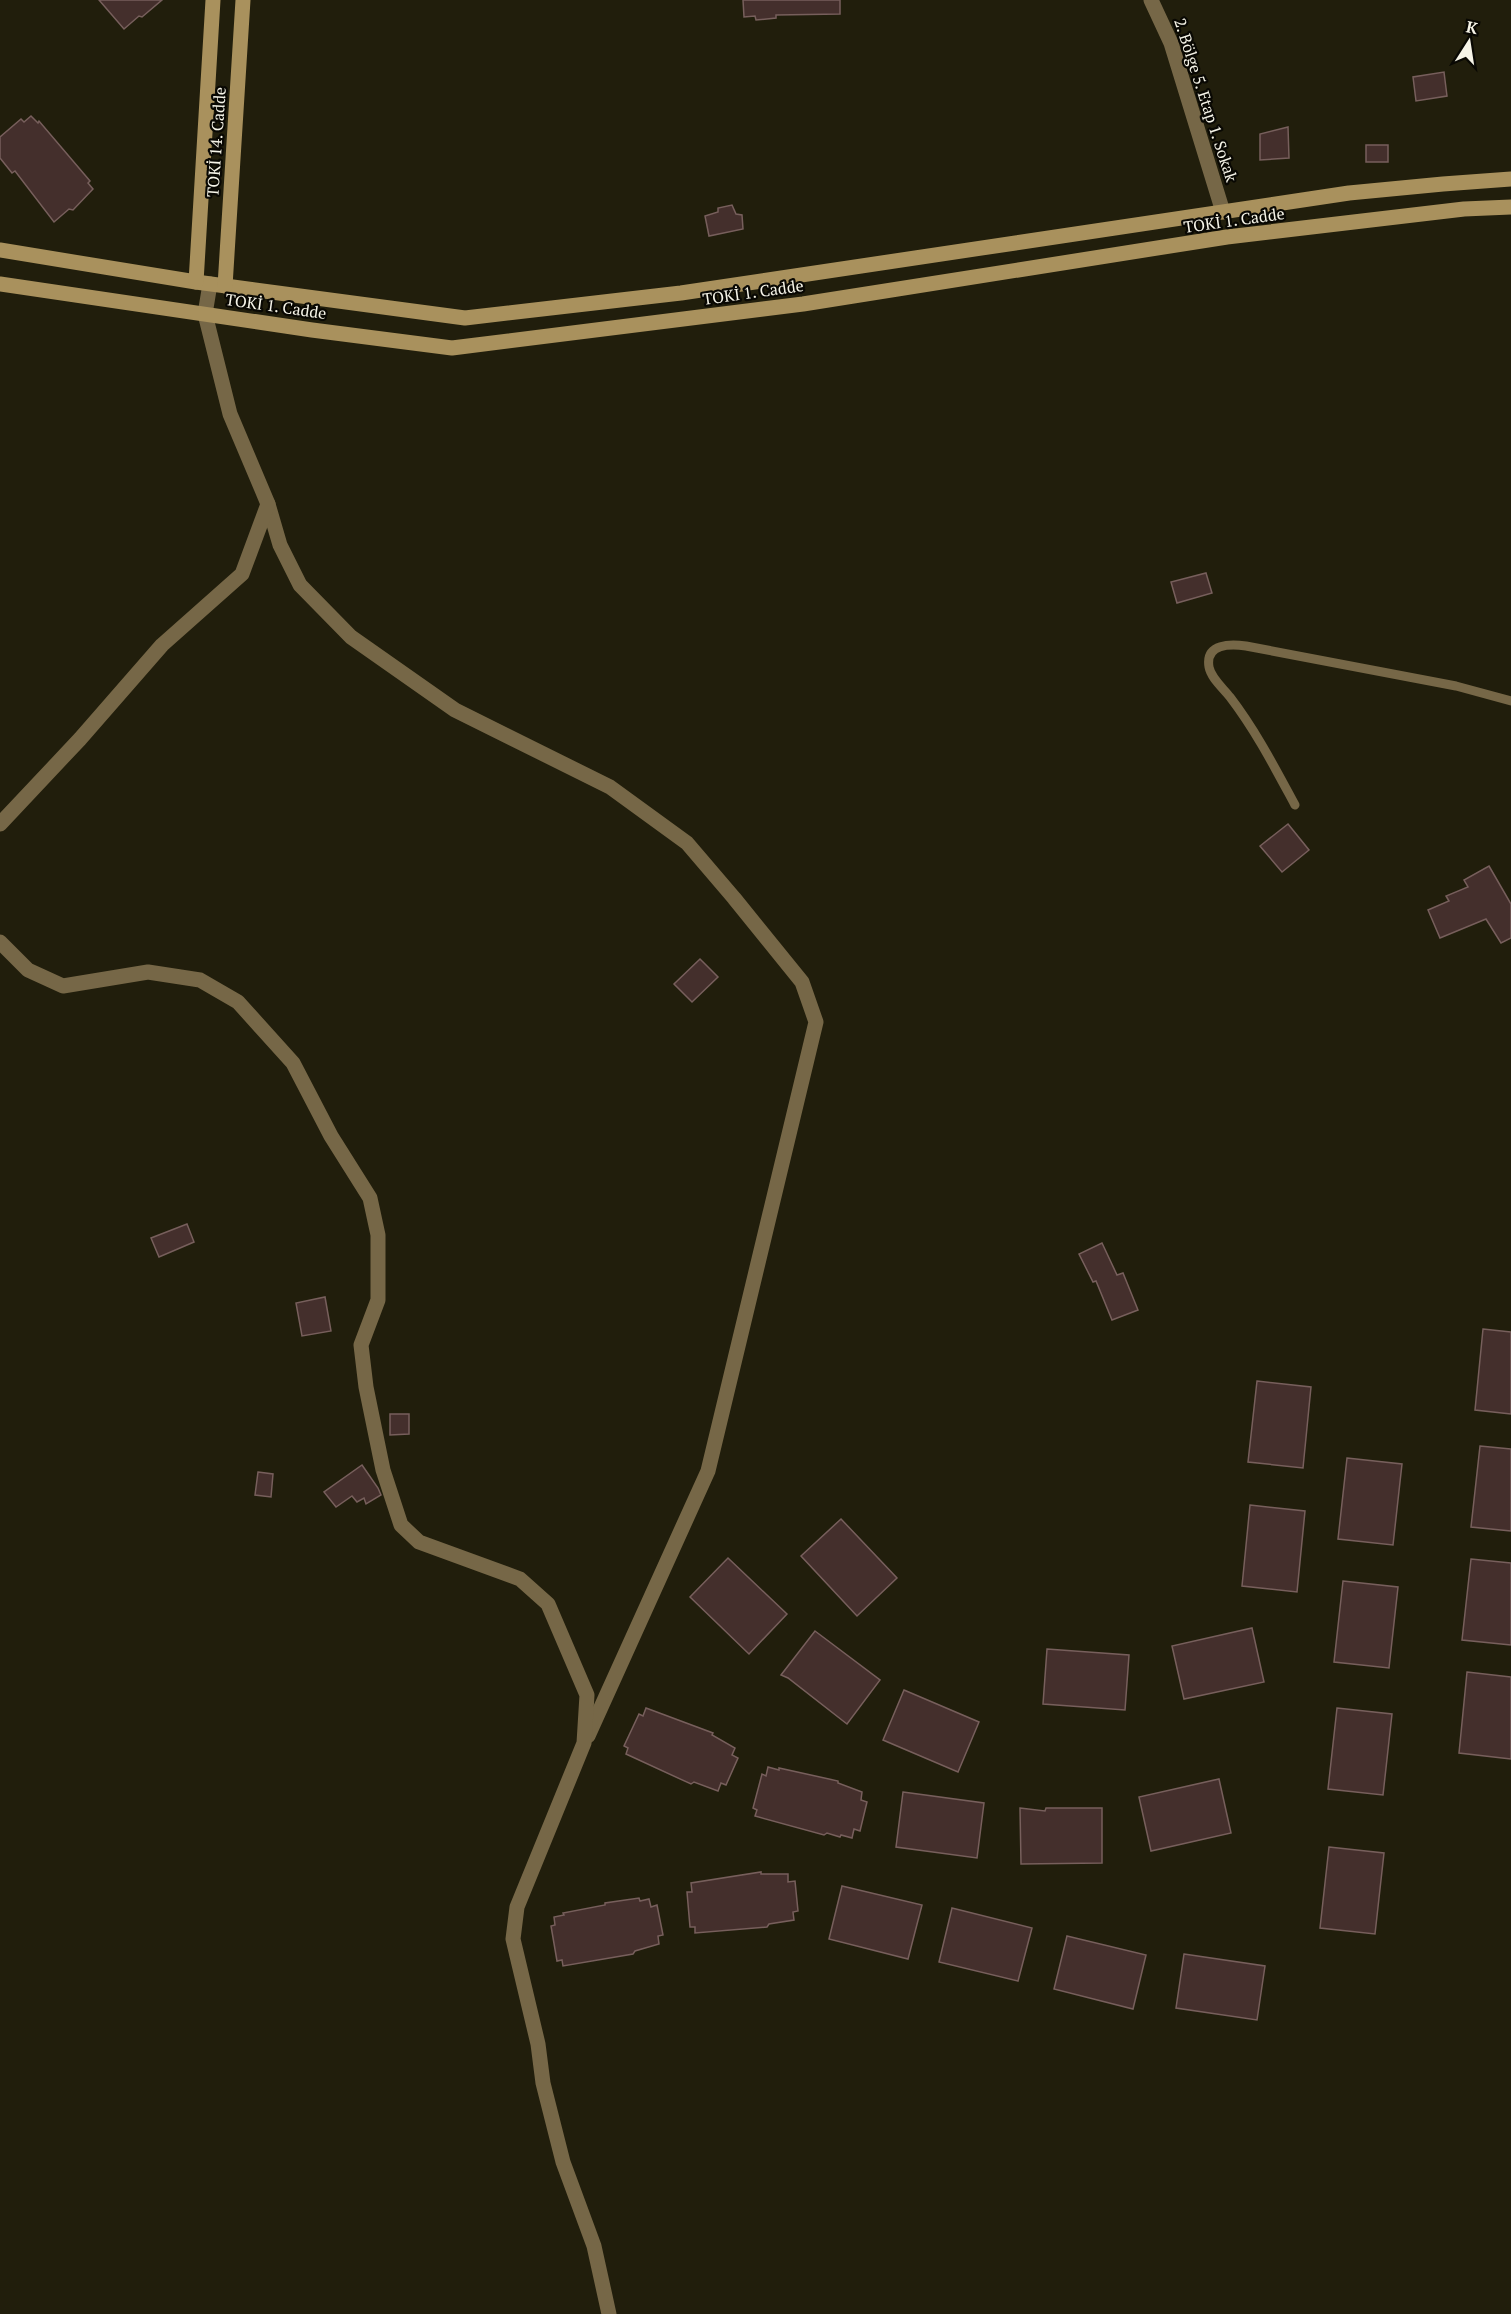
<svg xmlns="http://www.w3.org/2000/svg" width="1511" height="2314" viewBox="0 0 1511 2314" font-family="'PT Serif',serif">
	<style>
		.building { fill: #442f2c; stroke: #775f5c; stroke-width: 1.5 }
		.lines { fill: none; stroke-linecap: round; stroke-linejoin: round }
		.lane { stroke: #766747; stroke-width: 9 }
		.street { stroke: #766747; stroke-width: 15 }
		.secondary { stroke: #a9915d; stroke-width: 15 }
		.labels { text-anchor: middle; stroke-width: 4.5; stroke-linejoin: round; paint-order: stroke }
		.street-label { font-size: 16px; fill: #f6f4e8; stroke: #090803 }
	</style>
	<rect width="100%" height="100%" fill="#211e0c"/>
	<!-- building -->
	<g class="building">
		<path d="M99,0H162L142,17L139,16L124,29Z"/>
		<path d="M743,0H840V14L776,15V18L756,20L755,16L744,17Z"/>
		<path d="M1444,72L1447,96L1416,101L1413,77Z"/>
		<path d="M31,116L38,123L39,121L90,181L88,183L93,189L73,210L69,209L54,222L15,171L12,173L0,158V137L21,119L24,122Z"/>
		<path d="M1288,127L1289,158L1260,160V134Z"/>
		<rect x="1366" y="145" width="22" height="17"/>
		<path d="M732,205L736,214L742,215L743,229L709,236L705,216L718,212V208Z"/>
		<path d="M1206,573L1212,593L1177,603L1171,582Z"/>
		<path d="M1288,824L1309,850L1282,872L1260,846Z"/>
		<path d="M1489,866L1511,904V938L1501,943L1486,919L1440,938L1428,910L1449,901L1446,896L1468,887L1464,880Z"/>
		<path d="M700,959L718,977L692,1002L674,984Z"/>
		<path d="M187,1224L194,1242L159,1257L151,1238Z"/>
		<path d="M1102,1243L1117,1275L1123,1273L1138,1310L1112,1320L1096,1281L1093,1282L1079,1254Z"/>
		<path d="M325,1297L331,1331L302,1336L296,1303Z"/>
		<path d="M1483,1329L1511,1332V1414L1475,1410Z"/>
		<path d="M1257,1381L1311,1387L1303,1468L1248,1462Z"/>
		<path d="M390,1414H409V1434L390,1435Z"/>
		<path d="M1480,1446L1511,1449V1531L1471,1527Z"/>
		<path d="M1347,1458L1402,1464L1393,1545L1338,1539Z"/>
		<path d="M362,1465L378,1488L381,1495L366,1504L364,1498L357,1502L352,1496L336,1507L324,1492Z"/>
		<path d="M258,1472L273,1474L271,1497L255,1495Z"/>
		<path d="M1250,1505L1305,1511L1297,1592L1242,1586Z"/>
		<path d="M841,1519L897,1578L857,1616L801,1556Z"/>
		<path d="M728,1558L787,1614L749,1654L690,1597Z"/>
		<path d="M1471,1559L1511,1563V1645L1462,1640Z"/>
		<path d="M1343,1581L1398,1587L1389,1668L1334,1662Z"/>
		<path d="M1252,1628L1264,1682L1184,1699L1172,1646Z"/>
		<path d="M815,1631L880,1680L847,1724L788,1678L781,1675Z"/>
		<path d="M1047,1649L1129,1655L1125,1710L1043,1704Z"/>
		<path d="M1467,1672L1511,1677V1759L1459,1753Z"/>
		<path d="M904,1690L979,1722L958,1772L883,1740Z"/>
		<path d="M646,1708L713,1733L712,1735L735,1748L732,1755L738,1758L726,1785L721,1783L718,1791L694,1782L691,1784L626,1754L628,1748L624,1746L639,1714L643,1716Z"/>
		<path d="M1337,1708L1392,1714L1383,1795L1328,1789Z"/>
		<path d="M768,1767L779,1770V1768L838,1781V1783L862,1792L861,1800L867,1802L860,1831L854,1829L852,1838L841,1835L840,1837L827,1833L824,1835L755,1816L757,1810L753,1808L762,1774L766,1776Z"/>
		<path d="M1219,1779L1231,1833L1151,1851L1139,1797Z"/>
		<path d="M903,1792L984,1803L977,1858L896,1847Z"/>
		<path d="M1020,1808L1045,1811L1046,1808H1102V1863L1021,1864Z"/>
		<path d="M1329,1847L1384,1853L1375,1934L1320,1928Z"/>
		<path d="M761,1872V1874H788V1882L795,1881L798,1911L793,1912L794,1920L769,1924L767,1927L695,1933V1927H690L687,1892H692L691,1883Z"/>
		<path d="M842,1886L922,1905L908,1959L829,1939Z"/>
		<path d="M639,1898L640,1901L649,1899L651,1907L657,1905L663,1935L658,1936L659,1944L635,1951L633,1954L563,1966L562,1960L557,1961L551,1926L555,1925L554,1917L564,1915L563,1913L605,1905V1903Z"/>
		<path d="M952,1908L1032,1928L1018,1981L939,1962Z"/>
		<path d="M1067,1936L1146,1955L1133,2009L1054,1989Z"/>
		<path d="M1184,1954L1265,1966L1257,2020L1176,2008Z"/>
	</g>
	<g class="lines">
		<!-- lane -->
		<path class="lane" d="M1295,805C1275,768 1256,731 1230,697C1223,688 1211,678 1209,667C1205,643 1231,644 1246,646L1456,686L1511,701"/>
		<!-- street -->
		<g class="street">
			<path d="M1151,0L1171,43L1223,212"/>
			<path d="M268,504L280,545L300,585L351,637L455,710L610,787L687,843L734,898L802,982L816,1022L708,1471L588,1736"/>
			<path d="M0,824L80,739L162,645L242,574L268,504L230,414L205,314L210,284"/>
			<path d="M0,942L28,970L63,986L148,972L200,980L238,1002L293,1063L331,1136L370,1198L378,1235V1300L361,1345L366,1387L383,1470L401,1525L419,1542L520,1579L548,1604L587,1695L584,1743L517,1907L513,1939L538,2044L543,2083L563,2162L594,2246L609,2314"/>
		</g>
		<!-- secondary -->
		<g class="secondary">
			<path d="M0,250L196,282L465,318L681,293L1349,193L1443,184L1511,179"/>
			<path d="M196,282L213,0"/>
			<path d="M0,284L312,330L452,348L803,304L1227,237L1464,209L1511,207"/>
			<path d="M225,286L243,0"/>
		</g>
	</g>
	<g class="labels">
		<!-- street labels -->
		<g class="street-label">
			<text transform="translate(1206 100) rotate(72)" y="6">2. Bölge 5. Etap 1. Sokak</text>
			<text transform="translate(216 142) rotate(-86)" y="6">TOKİ 14. Cadde</text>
			<text transform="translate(1234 220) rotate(-8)" y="6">TOKİ 1. Cadde</text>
			<text transform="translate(753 292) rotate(-8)" y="6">TOKİ 1. Cadde</text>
			<text transform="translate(276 306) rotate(8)" y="6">TOKİ 1. Cadde</text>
		</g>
	</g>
	<!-- north arrow -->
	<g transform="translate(1469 42) rotate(12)" stroke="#090803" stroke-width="4.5" paint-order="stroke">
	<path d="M0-4.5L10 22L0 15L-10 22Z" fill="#f6f4e8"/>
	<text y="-9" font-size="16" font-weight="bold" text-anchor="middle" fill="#f6f4e8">K</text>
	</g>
</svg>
